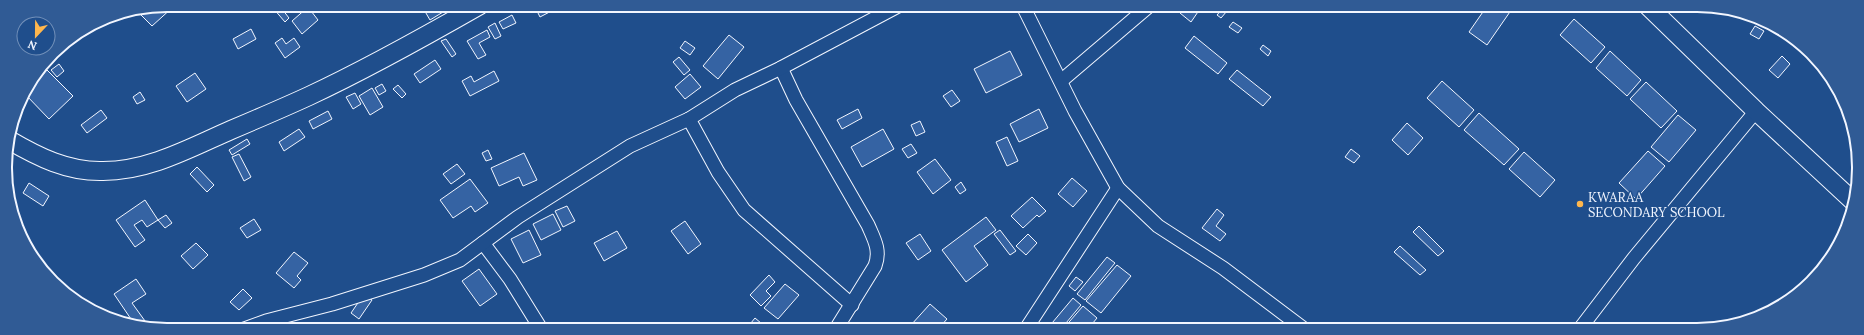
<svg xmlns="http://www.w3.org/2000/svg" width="1864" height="335" viewBox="0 0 1864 335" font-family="Lora,serif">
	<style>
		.building { fill: #3563a3; stroke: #f2f6ff }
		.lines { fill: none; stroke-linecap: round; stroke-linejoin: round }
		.street-casing { stroke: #f2f6ff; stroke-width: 15 }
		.secondary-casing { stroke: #f2f6ff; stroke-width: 20 }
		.street { stroke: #1f4e8c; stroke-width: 13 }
		.secondary { stroke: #1f4e8c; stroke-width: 18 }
		.poi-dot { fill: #ffb74d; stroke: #1f4e8c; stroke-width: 1.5 }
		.labels { text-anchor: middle; stroke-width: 3; stroke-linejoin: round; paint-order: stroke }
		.poi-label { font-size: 13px; fill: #f2f6ff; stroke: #1f4e8c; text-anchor: start }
		.rim { fill: none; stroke: #f2f6ff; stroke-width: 2 }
	</style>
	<rect width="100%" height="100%" fill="#1f4e8c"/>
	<!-- building -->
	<g class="building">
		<path d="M168,5L173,7L152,26L138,12Z"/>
		<path d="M277,5H279L289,18L285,22L273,8Z"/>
		<path d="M428,5H446L448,9L430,20L423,8Z"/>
		<path d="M534,5H558L559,7L540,17Z"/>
		<path d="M1185,6H1202L1191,22L1180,13Z"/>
		<path d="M1487,6H1514L1487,45L1469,32Z"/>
		<path d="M308,7L318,20L302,34L292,21Z"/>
		<path d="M1223,8L1227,11L1221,18L1217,15Z"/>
		<path d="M512,15L516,23L503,29L499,22Z"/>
		<path d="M1574,19L1605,47L1591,63L1560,35Z"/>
		<path d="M1233,22L1242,28L1238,33L1229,27Z"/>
		<path d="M495,23L501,36L495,39L488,27Z"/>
		<path d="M1755,26L1764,31L1759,39L1750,34Z"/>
		<path d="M251,29L256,39L238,49L233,39Z"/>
		<path d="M487,30L490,37L479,43L486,55L478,59L467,41Z"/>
		<path d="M1781,30L1798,45L1796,47L1778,34Z"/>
		<path d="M729,35L744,47L718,79L703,66Z"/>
		<path d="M1194,36L1227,63L1218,74L1185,48Z"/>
		<path d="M282,38L286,44L294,38L300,47L285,58L275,43Z"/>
		<path d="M446,39L456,54L452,57L441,41Z"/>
		<path d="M685,41L695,48L690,55L680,48Z"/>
		<path d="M1263,45L1271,51L1268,56L1260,49Z"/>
		<path d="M1010,51L1022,75L986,93L974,69Z"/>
		<path d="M1610,51L1641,80L1627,96L1596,68Z"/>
		<path d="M1782,56L1790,64L1778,78L1769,70Z"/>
		<path d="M679,57L690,70L684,75L673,62Z"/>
		<path d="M435,60L441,69L420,83L414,74Z"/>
		<path d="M59,64L64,71L57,77L51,70Z"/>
		<path d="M47,70L73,96L49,119L25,94Z"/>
		<path d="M1237,70L1271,97L1263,106L1229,79Z"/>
		<path d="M494,71L499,81L470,96L462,81L471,76L474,82Z"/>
		<path d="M195,73L206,89L187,102L176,86Z"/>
		<path d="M690,74L701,87L685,99L675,87Z"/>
		<path d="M1442,81L1474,110L1459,127L1427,98Z"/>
		<path d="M1646,82L1677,111L1661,128L1630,99Z"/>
		<path d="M382,84L386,91L379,95L375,88Z"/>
		<path d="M398,85L406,94L402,98L393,89Z"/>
		<path d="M372,88L383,107L370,115L359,96Z"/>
		<path d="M952,90L960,101L951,107L943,96Z"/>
		<path d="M140,92L145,100L137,104L133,97Z"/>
		<path d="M355,93L361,104L353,109L346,97Z"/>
		<path d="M858,109L862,118L842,129L837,120Z"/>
		<path d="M1039,109L1048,128L1019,142L1010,124Z"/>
		<path d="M101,110L107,118L87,133L81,125Z"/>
		<path d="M328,111L332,119L313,129L309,121Z"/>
		<path d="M1479,113L1519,149L1504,165L1464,130Z"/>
		<path d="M1678,115L1696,130L1669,162L1651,147Z"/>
		<path d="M920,121L925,132L916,136L911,125Z"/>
		<path d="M1407,123L1423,138L1408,155L1392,140Z"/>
		<path d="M299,129L305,137L284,151L279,142Z"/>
		<path d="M883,129L894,149L862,167L851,147Z"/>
		<path d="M1007,137L1018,161L1007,166L996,142Z"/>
		<path d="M247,139L250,144L232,155L229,150Z"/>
		<path d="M911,144L917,153L908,158L902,149Z"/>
		<path d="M1351,149L1360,156L1354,163L1345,157Z"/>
		<path d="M488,150L492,159L486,161L482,153Z"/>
		<path d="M1648,151L1665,166L1636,199L1619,183Z"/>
		<path d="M1524,152L1555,180L1540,197L1509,169Z"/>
		<path d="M524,153L537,180L523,186L519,177L499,186L491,168Z"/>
		<path d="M239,154L251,177L244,181L232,157Z"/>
		<path d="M935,159L951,180L933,194L917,172Z"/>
		<path d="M457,164L465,174L451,184L443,174Z"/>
		<path d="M197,167L214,185L207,192L190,174Z"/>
		<path d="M1072,178L1087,191L1073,207L1058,194Z"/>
		<path d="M470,179L488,203L475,212L471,206L453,218L440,200Z"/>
		<path d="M961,182L966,190L960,194L955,187Z"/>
		<path d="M29,183L49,196L43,206L23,193Z"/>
		<path d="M1032,197L1046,211L1039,217L1037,215L1023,228L1011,216Z"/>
		<path d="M145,200L158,220L147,227L142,220L134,225L145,240L135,247L116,220Z"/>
		<path d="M567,206L575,221L563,227L555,211Z"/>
		<path d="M1217,209L1224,215L1216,226L1226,234L1220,241L1202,228Z"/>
		<path d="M553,214L561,230L541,240L533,224Z"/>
		<path d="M166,215L172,223L165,228L158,220Z"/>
		<path d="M986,217L996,230L974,246L988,265L966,282L942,250Z"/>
		<path d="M254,219L261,230L247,238L240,228Z"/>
		<path d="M685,221L701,244L688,254L671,231Z"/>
		<path d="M1419,226L1444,251L1438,256L1413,232Z"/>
		<path d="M529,230L541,255L523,263L511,239Z"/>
		<path d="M1000,230L1016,251L1010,255L994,234Z"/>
		<path d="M617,231L627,248L604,261L594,243Z"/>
		<path d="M920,234L931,251L918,260L906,243Z"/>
		<path d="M1028,234L1037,243L1026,255L1016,246Z"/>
		<path d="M196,243L208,255L193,269L181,256Z"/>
		<path d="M1400,246L1426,270L1420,275L1394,252Z"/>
		<path d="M294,252L308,263L297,276L301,280L294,288L276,273Z"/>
		<path d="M1107,257L1115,263L1085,300L1077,294Z"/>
		<path d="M1117,265L1131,276L1101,313L1086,301Z"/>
		<path d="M479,269L497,294L480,306L462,281Z"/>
		<path d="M769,275L775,282L766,291L771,296L761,306L750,295Z"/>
		<path d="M1076,277L1083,282L1075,291L1069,286Z"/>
		<path d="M136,279L146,294L132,303L145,321L138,326L135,325L114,294Z"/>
		<path d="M785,284L799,295L778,319L764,308Z"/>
		<path d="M243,289L252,298L239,310L230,302Z"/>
		<path d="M364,294L372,300L359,319L351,313Z"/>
		<path d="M1073,298L1081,305L1061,329H1047Z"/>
		<path d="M930,304L947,319L940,327L938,325L934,329H916L911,325Z"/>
		<path d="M1083,306L1097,318L1088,329H1063Z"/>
		<path d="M755,318L768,329H746Z"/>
	</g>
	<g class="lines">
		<!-- street casing -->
		<g class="street-casing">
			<g id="street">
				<path d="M1023,6L1075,111L1118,188L1158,226L1223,268L1304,329"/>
				<path d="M781,68L796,100L868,225C874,239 881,250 875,266L836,329"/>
				<path d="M1061,81L1149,6"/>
				<path d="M689,119L718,172L744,210L852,305"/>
				<path d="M483,243L510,279L541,329"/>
				<path d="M244,329L266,321L332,304L424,275L460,260L518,217L630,146L689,119L735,90L781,68L898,6"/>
				<path d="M1026,329L1118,188"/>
				<path d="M1579,330L1634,258L1756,111"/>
			</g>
		</g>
		<!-- secondary casing -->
		<g class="secondary-casing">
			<g id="secondary">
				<path d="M1648,6L1756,111L1854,202"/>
				<path d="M9,140C38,157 68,172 103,171C149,171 190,148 231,130C257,119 283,108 309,96C367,69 424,37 480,5"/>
			</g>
		</g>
		<!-- street -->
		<use href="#street" class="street"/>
		<!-- secondary -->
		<use href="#secondary" class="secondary"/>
	</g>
	<!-- markers -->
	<circle class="poi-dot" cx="1580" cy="204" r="4"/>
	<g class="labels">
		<!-- poi labels -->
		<g class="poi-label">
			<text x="1588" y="202">KWARAA<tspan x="1588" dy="15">SECONDARY SCHOOL</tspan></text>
		</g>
	</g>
	<!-- crop -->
	<path d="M0 0H1864V335H0ZM167 12H1697A155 155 0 0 1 1852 167V168A155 155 0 0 1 1697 323H167A155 155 0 0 1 12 168V167A155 155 0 0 1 167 12Z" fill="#305b95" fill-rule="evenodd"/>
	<path class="rim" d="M167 12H1697A155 155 0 0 1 1852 167V168A155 155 0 0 1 1697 323H167A155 155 0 0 1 12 168V167A155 155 0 0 1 167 12Z"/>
	<!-- north arrow -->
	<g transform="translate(36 36) rotate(202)"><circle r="19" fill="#1f4e8c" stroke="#7391ba"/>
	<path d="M0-3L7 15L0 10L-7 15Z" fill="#ffb74d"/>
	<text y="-6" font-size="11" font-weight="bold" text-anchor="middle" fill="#f2f6ff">N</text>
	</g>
</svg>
